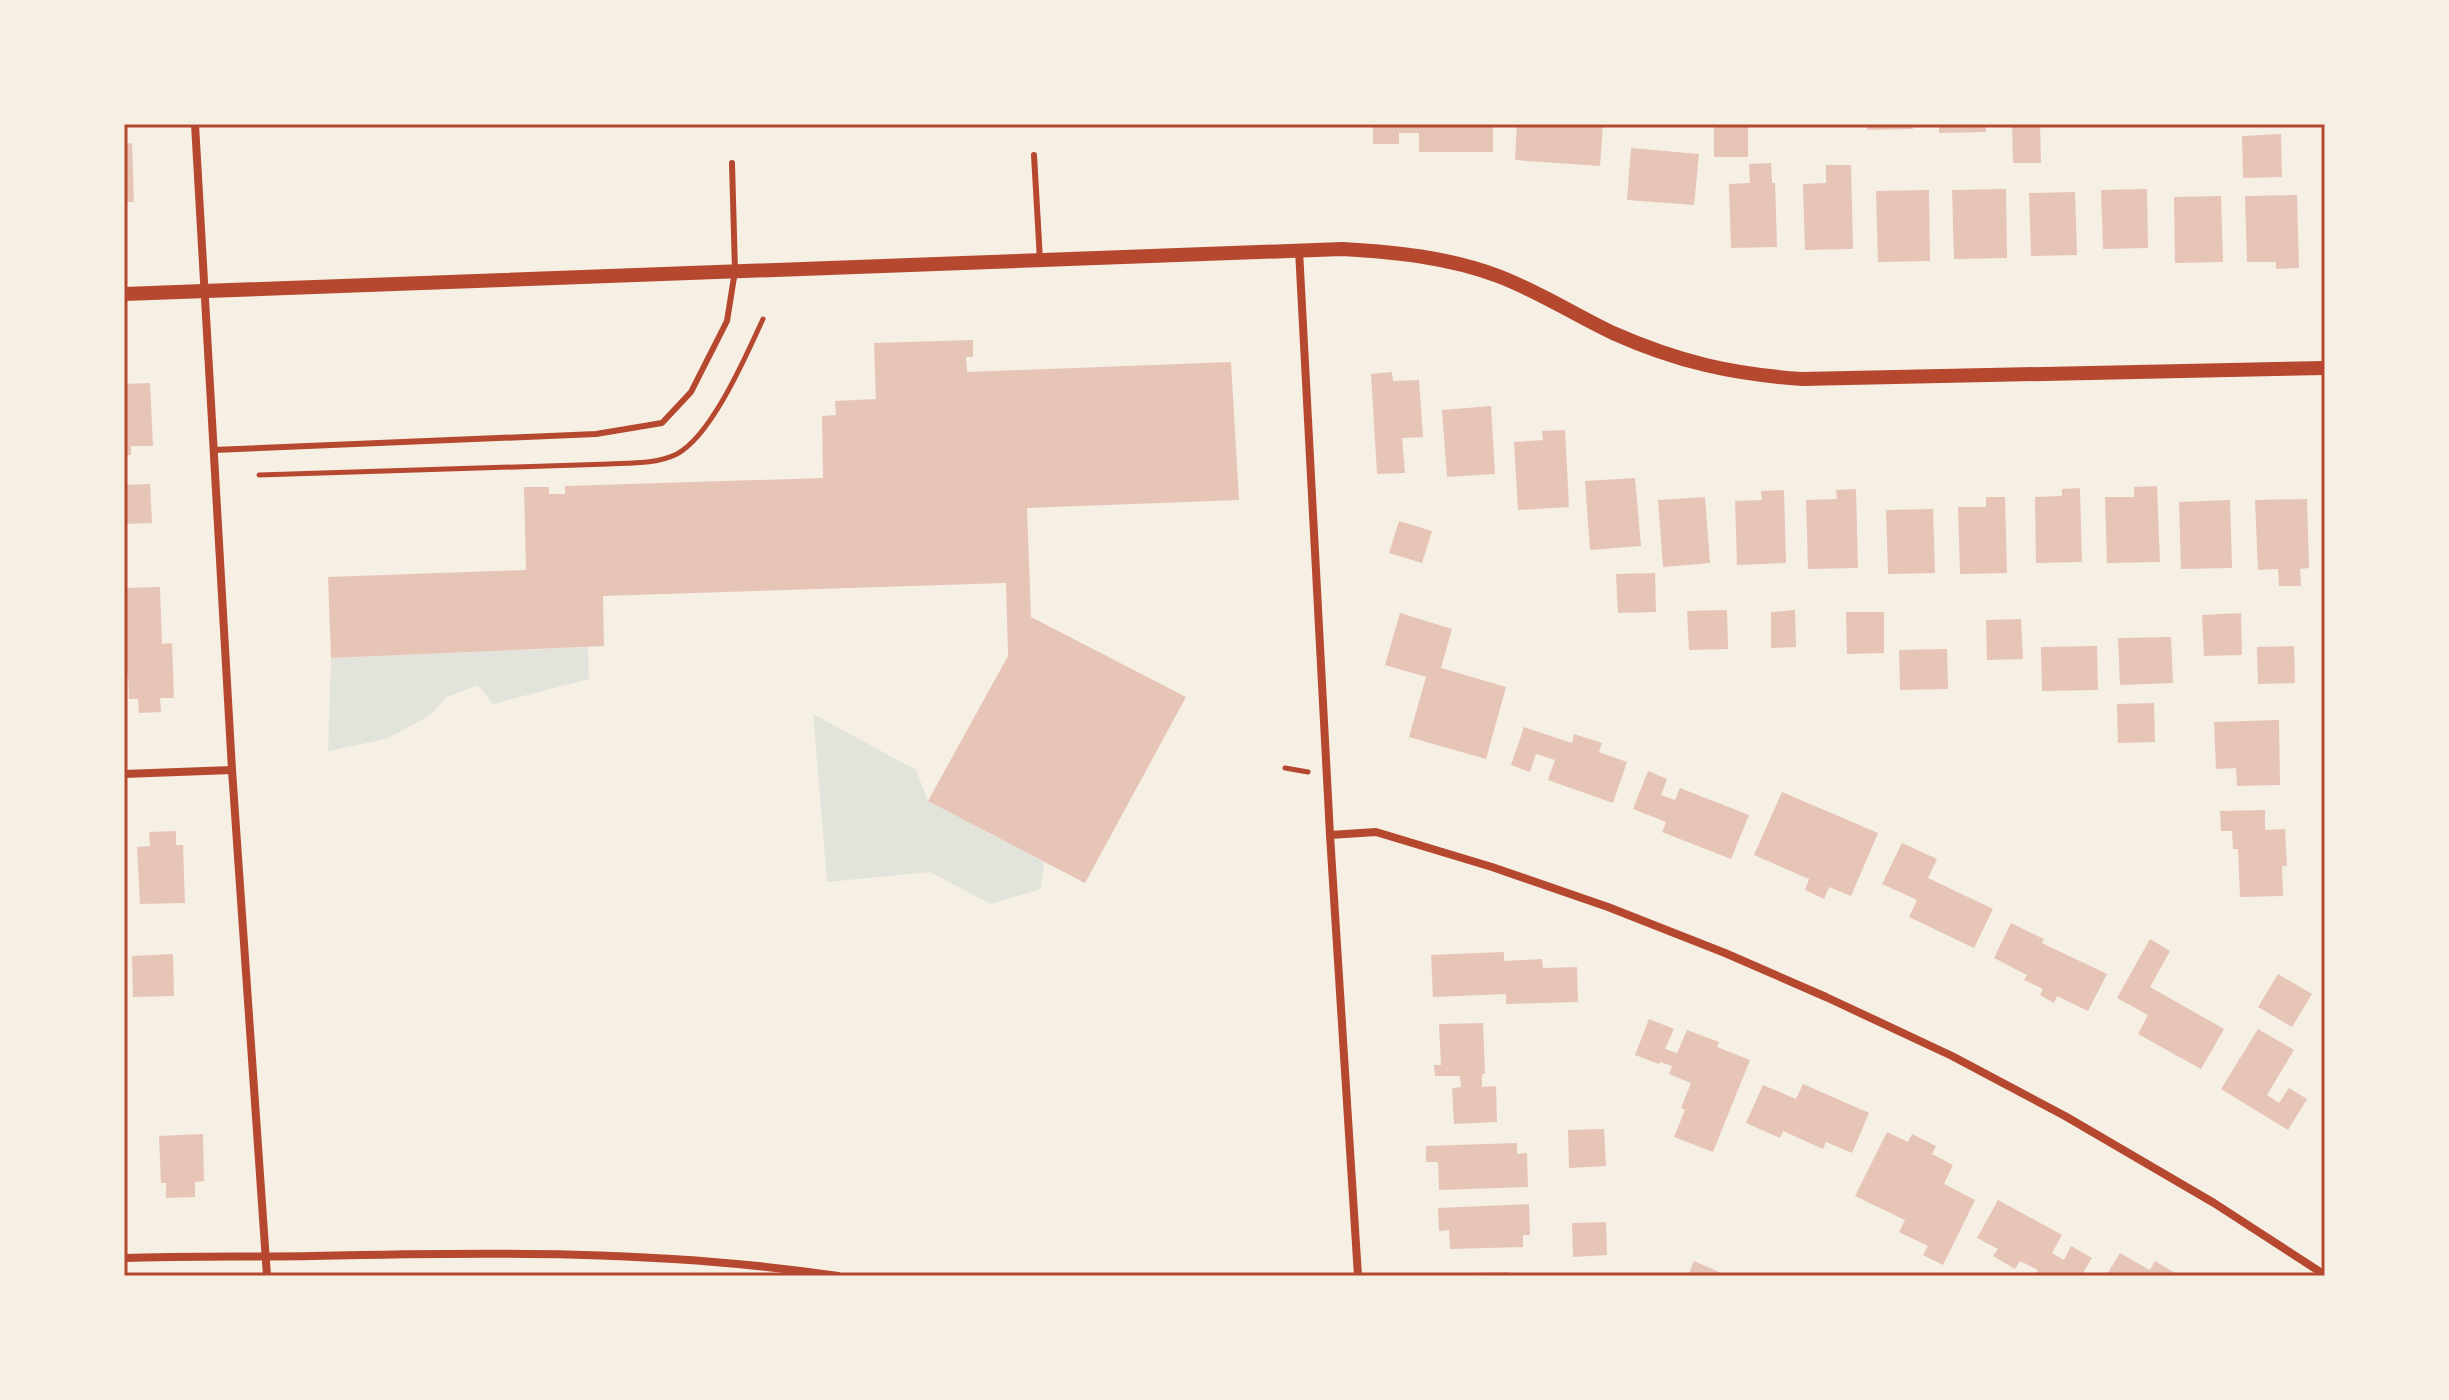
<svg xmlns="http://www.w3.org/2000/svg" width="2449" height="1400" viewBox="0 0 2449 1400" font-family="'Roboto Condensed',sans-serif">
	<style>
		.green { fill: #e2e4dc }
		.building { fill: #e6c5b7 }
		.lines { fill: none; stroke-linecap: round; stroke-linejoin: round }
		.path { stroke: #b5482f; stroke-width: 5 }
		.service { stroke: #b5482f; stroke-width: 6 }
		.minor { stroke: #b5482f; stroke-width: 8 }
		.tertiary { stroke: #b5482f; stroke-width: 14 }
		.neatline { fill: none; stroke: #b5482f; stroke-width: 3 }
	</style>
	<rect width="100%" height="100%" fill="#f6efe4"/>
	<!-- green -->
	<g class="green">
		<path d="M588,647L589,679L493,704L478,685L447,697L429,716L386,739L328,751L331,658Z"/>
		<path d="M813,714L916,770L928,801L1044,862L1041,889L991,904L930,872L827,882Z"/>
	</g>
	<!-- building -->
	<g class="building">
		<path d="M1373,124H1493V152H1419V133H1399V144H1373Z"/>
		<path d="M1517,124H1603L1600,166L1515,160Z"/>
		<rect x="1714" y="124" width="34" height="33"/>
		<path d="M1867,124H1913V129L1867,130Z"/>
		<path d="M1939,124H1986V132L1939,133Z"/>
		<path d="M2012,124H2040L2041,163H2013Z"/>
		<path d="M2281,134L2282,177L2243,178L2242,136Z"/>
		<path d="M132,143L134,202H124V144Z"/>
		<path d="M1631,148L1699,154L1694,205L1627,200Z"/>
		<path d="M1771,163L1772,183H1775L1777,247L1731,248L1729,184L1750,183L1749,164Z"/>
		<path d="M1826,165H1851L1853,249L1805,250L1803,184L1826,183Z"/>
		<path d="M2006,189L2007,258L1954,259L1952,190Z"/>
		<path d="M2147,189L2148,248L2103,249L2101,190Z"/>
		<path d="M1929,190L1930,261L1878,262L1876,191Z"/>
		<path d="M2075,192L2077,255L2031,256L2029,193Z"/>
		<path d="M2297,195L2299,268L2276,269V262H2247L2245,196Z"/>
		<path d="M2221,196L2223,262L2175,263L2174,197Z"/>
		<path d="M973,340V357H966L967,372L1231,362L1239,500L1027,508L1031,617L1186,697L1085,883L928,801L1008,656L1006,583L603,596L604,646L331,658L328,577L526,570L524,487H549V494H565V486L823,478L822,416L836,415L835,401L876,399L874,343Z"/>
		<path d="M1392,372L1393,381L1419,380L1423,437L1402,438L1405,473L1377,474L1371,374Z"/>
		<path d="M150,383L153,446H131V455H124V384Z"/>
		<path d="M1491,406L1495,474L1447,477L1442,410Z"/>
		<path d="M1565,430L1569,507L1518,510L1514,442L1543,440L1542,431Z"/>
		<path d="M1635,478L1641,546L1590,550L1585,481Z"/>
		<path d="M150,484L152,523L124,524V485Z"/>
		<path d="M2157,486L2160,562L2107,563L2105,497H2134V487Z"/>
		<path d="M2080,488L2082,562L2036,563L2035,497L2062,496V489Z"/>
		<path d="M1856,489L1858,568L1808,569L1806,500L1837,499L1836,490Z"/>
		<path d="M1784,490L1786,563L1737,565L1735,501L1762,500L1761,491Z"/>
		<path d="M1705,497L1710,563L1663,567L1658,500Z"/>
		<path d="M1986,497H2005L2007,573L1960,574L1958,507H1986Z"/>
		<path d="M2307,499L2309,568L2300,569L2301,586H2279L2278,569L2258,570L2255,500Z"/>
		<path d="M2230,500L2232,568L2181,569L2179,502Z"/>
		<path d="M1933,509L1935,573L1888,574L1886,510Z"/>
		<path d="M1399,521L1432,531L1422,563L1389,553Z"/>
		<path d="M1655,573L1656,612L1618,613L1616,574Z"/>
		<path d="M160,587L162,644L172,643L174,698H160L161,712L139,713L138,699H129L128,674H124V588Z"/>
		<path d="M1727,610L1728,649L1689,650L1687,611Z"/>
		<path d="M1795,610L1796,647L1771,648V612Z"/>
		<path d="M1846,612H1884V653L1847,654Z"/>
		<path d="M1400,613L1452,629L1441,668L1506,687L1486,759L1409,737L1426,677L1385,665Z"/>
		<path d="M2241,613L2242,655L2204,656L2202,615Z"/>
		<path d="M2021,619L2023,659L1987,660L1986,620Z"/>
		<path d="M2171,637L2173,683L2120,685L2118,638Z"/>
		<path d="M2097,646L2098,690L2042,691L2041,647Z"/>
		<path d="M2294,646L2295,683L2258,684L2257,647Z"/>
		<path d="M1947,649L1948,689L1900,690L1899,650Z"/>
		<path d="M2154,703L2155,742L2118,743L2117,704Z"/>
		<path d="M2279,720L2280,785L2237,786L2236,768L2216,769L2214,722Z"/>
		<path d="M1524,727L1572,743L1574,734L1602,743L1599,752L1627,762L1613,803L1548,780L1555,760L1536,754L1530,772L1511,765Z"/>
		<path d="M1648,771L1667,779L1661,795L1675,800L1680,788L1749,815L1731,859L1662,832L1666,822L1633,809Z"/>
		<path d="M1782,792L1878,833L1851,896L1829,887L1824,899L1805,890L1809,879L1754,855Z"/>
		<path d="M2265,810V830L2285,829L2287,866H2282L2283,896L2240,897L2238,849H2233L2232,831H2221L2220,811Z"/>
		<path d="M176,831V845H183L185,903L140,904L137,847L150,846L149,832Z"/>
		<path d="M1902,843L1937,859L1928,878L1993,909L1974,948L1909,917L1917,900L1882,884Z"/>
		<path d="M2011,923L2044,939L2042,943L2107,974L2088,1011L2057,996L2054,1003L2040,995L2043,989L2024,980L2027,975L1994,958Z"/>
		<path d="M2150,939L2170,951L2150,987L2224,1029L2201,1069L2138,1034L2148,1015L2117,998Z"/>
		<path d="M1504,952V961L1542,959L1543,968L1577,967L1578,1002L1506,1004V994L1433,997L1431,955Z"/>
		<path d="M173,954L174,996L133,997L132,956Z"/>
		<path d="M2278,974L2312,994L2292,1027L2258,1007Z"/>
		<path d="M1649,1019L1674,1029L1665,1049L1677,1053L1687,1030L1719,1042L1717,1047L1750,1060L1713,1152L1674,1137L1685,1110L1681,1108L1691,1083L1669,1074L1672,1066L1660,1062L1659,1064L1635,1055Z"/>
		<path d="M1483,1023L1485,1074H1482V1087L1496,1086L1497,1122L1454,1124L1452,1088L1461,1087L1460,1076H1435L1434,1065H1441L1439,1024Z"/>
		<path d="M2258,1029L2294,1050L2267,1095L2279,1103L2289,1088L2307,1099L2288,1130L2221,1089Z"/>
		<path d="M1803,1084L1869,1113L1852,1153L1826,1142L1823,1149L1783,1131L1780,1138L1746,1123L1763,1085L1796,1099Z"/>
		<path d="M1604,1129L1606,1166L1569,1168L1568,1130Z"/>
		<path d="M1887,1132L1908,1142L1912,1134L1936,1146L1932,1154L1953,1165L1944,1184L1975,1200L1943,1265L1923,1255L1928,1246L1899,1232L1905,1220L1855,1196Z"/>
		<path d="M203,1134L204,1181L195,1182V1197L166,1198V1183H161L159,1136Z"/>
		<path d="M1517,1143V1154L1527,1153L1528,1187L1439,1190L1438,1162H1426V1146Z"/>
		<path d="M1998,1200L2062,1235L2052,1253L2064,1260L2071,1246L2092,1258L2081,1276H2035L2038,1270L2020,1261L2015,1269L1993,1256L1998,1249L1977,1238Z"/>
		<path d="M1529,1204L1530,1235H1523V1247L1450,1249L1449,1230L1439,1231L1438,1208Z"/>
		<path d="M1606,1222L1607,1255L1573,1257L1572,1223Z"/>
		<path d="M2120,1253L2150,1270L2155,1261L2180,1276H2106Z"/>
		<path d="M1694,1261L1728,1276H1688Z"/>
		<path d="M1508,1272V1276H1467V1273Z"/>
	</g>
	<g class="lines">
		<!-- path -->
		<g class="path">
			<path d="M259,475L609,464C631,463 657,464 677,454C712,435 746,356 763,319"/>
			<path d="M1285,768L1308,772"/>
		</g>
		<!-- service -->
		<g class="service">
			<path d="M1034,155L1040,260"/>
			<path d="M213,450L596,434L662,423L691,392L727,321L735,271L732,163"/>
		</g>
		<!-- minor -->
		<g class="minor">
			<path d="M195,124L232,770L267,1276"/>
			<path d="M1299,250L1330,835L1358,1276"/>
			<path d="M124,774L232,770"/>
			<path d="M1330,835L1376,832L1492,867L1608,907L1725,953L1826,997L1952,1056L2065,1116L2214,1203L2325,1275"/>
			<path d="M124,1258C187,1256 249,1257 312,1256C487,1252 664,1250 838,1276"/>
		</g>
		<!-- tertiary -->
		<path class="tertiary" d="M124,294L1342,249C1394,252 1448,257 1498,276C1538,291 1575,315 1613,333C1678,362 1732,374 1802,379L2325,368"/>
	</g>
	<!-- border -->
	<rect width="2449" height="1400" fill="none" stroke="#f6efe4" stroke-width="252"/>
	<rect x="126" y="126" width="2197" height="1148" class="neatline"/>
</svg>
